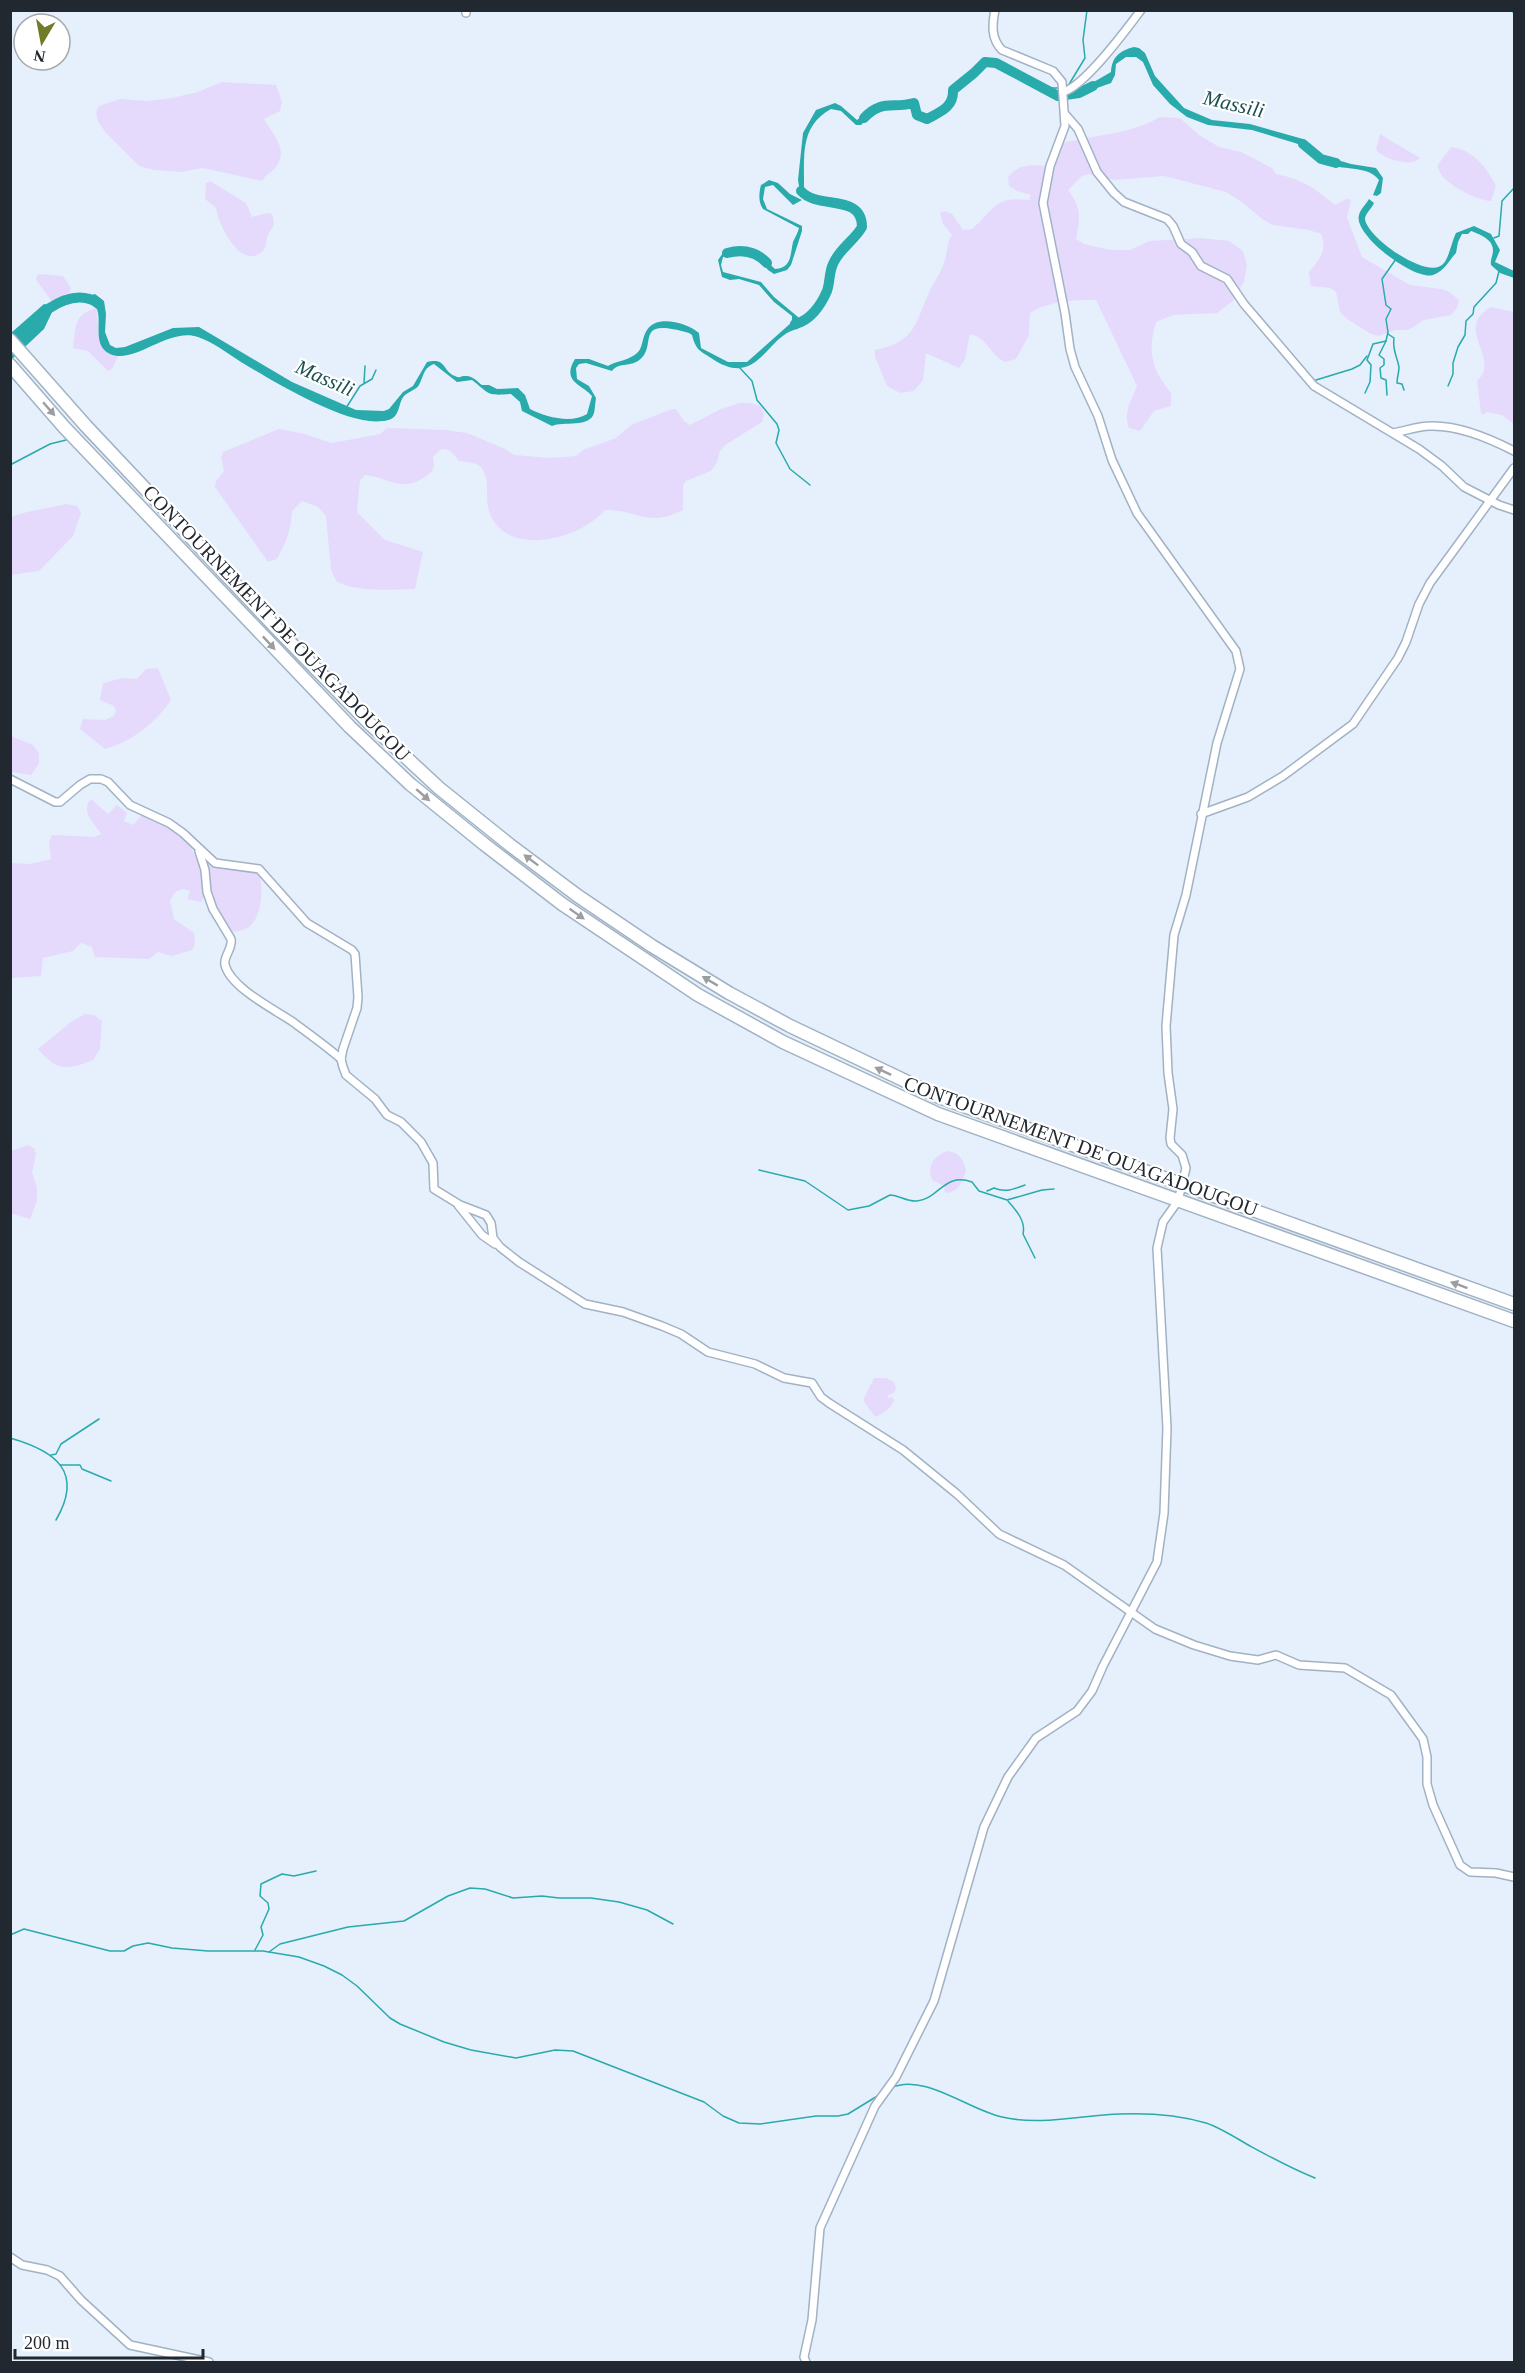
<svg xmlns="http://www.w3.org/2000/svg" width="1525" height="2373" viewBox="0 0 1525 2373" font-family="Georgia,serif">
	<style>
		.green { fill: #e5dafc }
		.water { fill: #29aaab }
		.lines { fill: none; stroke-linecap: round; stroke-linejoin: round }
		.stream { stroke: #29aaab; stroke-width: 1.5 }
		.river { stroke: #29aaab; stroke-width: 10 }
		.street-casing { stroke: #a0b2c4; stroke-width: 10 }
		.highway-casing { stroke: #a0b2c4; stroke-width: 15 }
		.street { stroke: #fff; stroke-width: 7 }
		.highway { stroke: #fff; stroke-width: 12 }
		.oneway { fill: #9b9ea1 }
		.labels { text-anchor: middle; stroke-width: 4.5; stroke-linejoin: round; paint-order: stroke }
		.street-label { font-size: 20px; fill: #21282f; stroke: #fff }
		.water-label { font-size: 21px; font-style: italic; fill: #1d5151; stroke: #fff }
	</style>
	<rect width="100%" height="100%" fill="#e5f0fc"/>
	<!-- green -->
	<g class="green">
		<path d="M222,82L276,85L282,102L280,111L264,119C273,135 289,149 276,167C272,172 266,174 262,181L203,168L180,172L154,170L139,166L106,133L98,122L96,112L99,106L120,99L146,101L172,98L198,92Z"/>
		<path d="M1160,117L1180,118L1199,135L1219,147L1241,152L1272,168L1276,174C1304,180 1313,187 1335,205L1348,198L1351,201L1347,217L1362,257L1410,285L1441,289L1449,292L1459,300L1457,308L1451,315L1424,320L1408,330H1395L1379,336L1371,334L1347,319L1340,312L1336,292L1330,288L1311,286L1309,272C1319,260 1328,250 1321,234L1309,230L1273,225L1262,219L1243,203L1226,192L1164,176L1115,180L1089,174L1082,176L1068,190C1082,208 1080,217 1076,239L1084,244L1110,250H1130L1149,241L1201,238L1229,241L1243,251L1247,265L1244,282L1233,301L1217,313L1173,315L1156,322C1147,352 1152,370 1171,393V406L1154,411L1140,431L1129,428C1123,412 1131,401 1137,386L1096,300C1073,300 1049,301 1030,313L1029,335L1016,359L1005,362C989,354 989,339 970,334L965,359L959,368L926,353L923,380L914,391L900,393L887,386L875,357V350C916,342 915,323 930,290C936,279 943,269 946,256C948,247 947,243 952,235L943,224L940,213L945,211L952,214L963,230L972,229C995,209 994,196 1029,200L1031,195L1017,191L1009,186L1008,177C1020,163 1032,165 1049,166L1058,144C1092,135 1129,135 1160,117Z"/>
		<path d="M1380,134L1420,158C1411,168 1384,159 1376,150Z"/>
		<path d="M1451,147C1474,150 1487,168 1496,186L1491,201C1476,200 1454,188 1443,177C1440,174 1439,169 1437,166Z"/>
		<path d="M210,181L246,203L252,217L267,213L272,214C276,225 273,226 268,235C265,241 268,246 262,252C240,270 218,224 216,208L205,199L206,183Z"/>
		<path d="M39,274L63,276L71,288L67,299L53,303L37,281L36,277Z"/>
		<path d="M1491,307L1514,312V424L1502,415L1486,412L1483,415L1481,413L1477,381C1503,359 1452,329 1491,307Z"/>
		<path d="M97,308L98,330L110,354L118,356L112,369L108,371L88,351L73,348C76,327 73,314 97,308Z"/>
		<path d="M740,403H751L761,406L764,414L762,422L725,445L720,451L717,462L711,471L686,481L683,486V510C648,528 639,510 605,510C584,536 519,556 495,523C481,505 492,486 483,470C479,462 467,462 459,461C454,454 450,448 441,449L433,457C435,467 434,471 425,477C400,493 390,478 365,475L360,480L357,512L385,540L423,552L415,589C390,590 360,592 337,582L331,570L326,516L318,507L302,501L292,511C291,530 286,543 277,559L268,562L215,487L216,481L224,471L221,458L223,452L279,429L301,433L332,443L380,434L387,428L446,430L467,433L503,448L515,455L550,458L576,456L583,450L616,438L631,425L672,409H676L684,421L690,425L721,409Z"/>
		<path d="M66,504L77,506L81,513L73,536L39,571L11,575V518L18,514Z"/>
		<path d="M158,668L171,700C155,723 132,742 105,749L80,729L83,719L105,720L114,716L116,711L114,706L100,700L103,683L123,678L137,679L146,669Z"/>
		<path d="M11,736L33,745L39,753V763L31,775L11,772Z"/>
		<path d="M91,799L108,814L117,805L127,813L124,821L133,825L145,811L186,835L198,863L255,871L260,876C263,891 262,921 246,929C240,931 233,932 227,933L206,893L201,902L187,899L190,891L183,889L175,892L170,901L174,919L194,933L195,944L192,950L172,956L158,952L149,959L95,957L92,947L81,943L73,951L43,958L41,976L11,978L10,861L12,863L30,864L51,859L49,842L52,835L94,837L101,834C94,822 80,813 91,799Z"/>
		<path d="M85,1014L94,1015L102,1021L100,1049L93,1060C67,1070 57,1072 38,1049L71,1022Z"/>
		<path d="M28,1145L35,1149L36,1155L32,1172L37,1188V1201L30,1219L10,1213L11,1151Z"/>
		<path d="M947,1151C959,1152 964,1160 966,1171C962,1182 958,1193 945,1193L944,1186L932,1180C927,1165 933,1157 947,1151Z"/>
		<path d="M874,1378H886L894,1382L896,1389L894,1393L888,1395V1398L892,1397L894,1400C891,1409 884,1413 875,1417L863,1400Z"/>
	</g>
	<!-- water -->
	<g class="water">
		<path d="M1134,47L1139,48L1145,53L1155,76L1184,108L1212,120L1250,124L1303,139L1311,148L1312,154L1303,146L1295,143L1252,130L1208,125L1187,117L1170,104L1153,85L1143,62L1136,57H1126L1116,64L1115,75L1111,83L1083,93L1080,90L1111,72C1112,57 1119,51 1134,47Z"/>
		<path d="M835,103L841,106L857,120L872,108L875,111L861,125H856L841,111L831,109C798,127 805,159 804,190L800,192L798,180L803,133L816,110Z"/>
		<path d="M1324,156L1351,164L1376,168L1383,178L1381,193L1377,196L1373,195L1379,180C1367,164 1341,172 1325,162Z"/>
		<path d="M769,180L778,183L790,194L802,200L793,205L773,185L765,187L763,199L767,209L802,226V231L791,265L787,270L774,274L768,270L756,255L759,254L775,269C792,268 790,255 793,242C795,237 798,233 799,228L763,209C758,202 759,193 761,185Z"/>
		<path d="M1369,199L1374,203C1372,208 1365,214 1365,219C1367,238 1430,282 1444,263C1449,257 1452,241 1456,233L1474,226L1491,234L1500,250L1495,262L1514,271V278L1500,273L1491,265C1490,259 1493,256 1493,250C1493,239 1479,234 1471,231L1468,234H1462L1458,242L1456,253C1449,260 1445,271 1433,275C1415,281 1353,235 1359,215C1360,210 1366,204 1369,199Z"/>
		<path d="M732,249L740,252L723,257L721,265L723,272L761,282L774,297L798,317L800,320L798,329C766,334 759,391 711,358C699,350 696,350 692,335L689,333C630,316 660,347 638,361C628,367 619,362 612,371L586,363L579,364L576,368L577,379L589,386L596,398C595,403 595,409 594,413C590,428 563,421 552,426L522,411L520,402L511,394C486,396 490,394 472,380L457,382L434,364C423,368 424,376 419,385C416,390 409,391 404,396C399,402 400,410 395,416C393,419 386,421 382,421C346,426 273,381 241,362C227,353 213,342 198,337C168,327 135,365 110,354C92,346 102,322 97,309L86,301L85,297L95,294L104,301L106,314L105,332L110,345L116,348L125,347L173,328L199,327L292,382L356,410L384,411L389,409L403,392L413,386L427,362C447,357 442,371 455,376C462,379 458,376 465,376C472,375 477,381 482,385H489L497,389L518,388L525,395L530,409C546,417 571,424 587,414L592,396C582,384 561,382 575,359H589L608,366C616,361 631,360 638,352C643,347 642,337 647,330C657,314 687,323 699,333L701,348L728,362H747L792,322V316L774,302L759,285L739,279L730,280L722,277L718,260L723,253Z"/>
		<path d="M59,301L60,304L54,308L44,329L11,360V333L44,304L48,305Z"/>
	</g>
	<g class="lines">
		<!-- stream -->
		<g class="stream">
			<path d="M1512,10L1514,14"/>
			<path d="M1068,86L1085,58L1083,40L1087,10"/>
			<path d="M1045,88H1059"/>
			<path d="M1494,238L1499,236L1502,201L1514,188"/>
			<path d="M1388,334L1394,338C1392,350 1397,356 1399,367C1399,373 1397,377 1397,383L1402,384L1404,390"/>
			<path d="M1386,341L1379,355L1384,359V365L1380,368L1381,378L1386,380L1387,395"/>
			<path d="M739,367L752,381L757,400L777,424L779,430L776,443L790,469L810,485"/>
			<path d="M1316,380L1352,369L1360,365L1367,356"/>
			<path d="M364,383L365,366"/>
			<path d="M1448,386L1453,374V363L1458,347L1465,335L1466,321L1473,314L1474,307L1496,283L1499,271"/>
			<path d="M1365,393L1370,382L1371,365L1367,360L1373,344L1386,341L1388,332L1386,319L1391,309L1386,305L1382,279L1396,259"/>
			<path d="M346,408L360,386L372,379L376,370"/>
			<path d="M10,465L50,444L66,440"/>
			<path d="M759,1170L805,1181L848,1210L869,1206L890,1195C899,1195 907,1202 917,1201C939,1199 944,1172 972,1182L979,1191L1007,1200L1042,1190L1054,1189"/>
			<path d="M987,1191L994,1188C1006,1193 1013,1189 1025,1185"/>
			<path d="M1008,1201C1016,1210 1026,1221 1023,1234L1035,1258"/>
			<path d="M10,1438C56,1451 84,1472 56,1520"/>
			<path d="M51,1455L56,1454L61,1444L99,1419"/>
			<path d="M60,1465H80L82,1469L111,1481"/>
			<path d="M10,1935L24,1929L110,1951H124L133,1946L148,1943L172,1948L208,1951H263L299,1957L324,1966L342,1975L357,1986L390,2018L400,2024L444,2042L471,2050L516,2058L555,2050L573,2051L704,2102L723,2116L739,2123L760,2124L816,2116H838L848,2114L879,2095"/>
			<path d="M255,1950L263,1935L261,1927L269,1909L268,1903L260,1896L261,1884L282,1874L294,1876L316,1871"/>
			<path d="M269,1952L280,1944L348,1927L404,1921L448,1896L470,1888L485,1889L513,1898L542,1896L559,1898H591L619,1902L647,1910L673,1924"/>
			<path d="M891,2088C923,2072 969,2110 1002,2117C1041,2126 1081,2115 1120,2114C1148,2113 1179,2115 1206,2123C1221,2128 1236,2138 1250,2146C1272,2158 1292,2169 1315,2178"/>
		</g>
		<!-- river -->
		<g class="river">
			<path d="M864,118C881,99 893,109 914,103L917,115L927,119C940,112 954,107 953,90L974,73L985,62L996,63L1058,96L1079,93L1093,86"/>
			<path d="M1303,144L1321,159L1336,163"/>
			<path d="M727,253C742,249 756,251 767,263"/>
			<path d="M48,309C63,299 81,292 98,303"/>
			<path d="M795,324C810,321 821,305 827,291C830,283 829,272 833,264C839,249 854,241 862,227C862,193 818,210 801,191"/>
		</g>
		<!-- street casing -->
		<g class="street-casing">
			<g id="street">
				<path d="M466,10V13"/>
				<path d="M1063,92C1085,86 1126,30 1141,10"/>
				<path d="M1065,114L1078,129L1097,172L1114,193L1124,202L1167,219L1173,226L1181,244L1192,252L1201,266L1227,279L1244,304L1314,386L1419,449L1442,466L1464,487L1499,505L1514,510"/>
				<path d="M1393,433C1405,431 1418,426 1430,426C1459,425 1489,438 1514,451"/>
				<path d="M10,779L55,802H60L80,785L90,779H101L108,782L130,805L169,823L183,833L215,863L259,869L307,923L352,950L355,954L358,997L357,1008L343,1049L341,1059L343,1067L346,1075L375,1099L387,1115L401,1122L421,1142L433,1163L434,1189L460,1205L486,1215L491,1223L493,1238L500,1247L519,1262L585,1304L623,1312L662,1326L681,1334L708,1352L755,1364L784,1378L812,1383L821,1397L829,1403L903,1450L957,1494L999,1534L1064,1565L1155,1629L1194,1645L1230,1656L1258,1660L1276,1655L1299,1665L1345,1668L1391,1695L1423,1739L1427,1757V1784L1433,1805L1460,1865L1470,1872L1496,1873L1514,1877"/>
				<path d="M1201,814L1248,797L1283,776L1353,724L1398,658L1406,642L1419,604L1430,583L1514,468"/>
				<path d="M199,851L205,870L207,892L213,909L231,939C233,949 223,956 225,965C231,988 274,1009 293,1022C309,1034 326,1046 341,1059"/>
				<path d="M458,1205L482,1235L495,1244"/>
				<path d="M10,2257L22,2265L47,2270L60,2276L81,2300L130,2345L209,2362"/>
				<path d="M806,2362L804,2357L812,2320L820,2228L875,2106L896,2077L934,2001L984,1827L1008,1777L1036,1738L1077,1711L1092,1691L1103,1666L1157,1562L1164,1513L1167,1428L1157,1248L1163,1222L1178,1201L1186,1168L1182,1155L1171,1144L1170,1138L1173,1109L1168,1073L1166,1026L1174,935L1186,895L1217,743L1240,669L1236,651L1137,513L1112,460L1098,416L1075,367L1070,349L1065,313L1043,203L1050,166L1065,126L1062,82L1053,71L1002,50C991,39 992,25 995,10"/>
			</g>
		</g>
		<!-- highway casing -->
		<g class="highway-casing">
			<g id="highway">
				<path d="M10,340L86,426L280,632L369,723L439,788L510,845L578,896L652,946L729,993L790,1026L939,1097L1514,1304"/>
				<path d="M10,365L64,427L290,664L350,727L410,784L484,844L562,904L698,995L783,1042L938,1114L1514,1321"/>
			</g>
		</g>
		<!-- street -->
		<use href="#street" class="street"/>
		<!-- highway -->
		<use href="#highway" class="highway"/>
	</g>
	<!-- one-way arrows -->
	<defs><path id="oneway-solid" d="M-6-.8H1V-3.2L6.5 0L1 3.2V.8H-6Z" transform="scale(1.5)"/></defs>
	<g class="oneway">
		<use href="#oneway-solid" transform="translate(49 409) rotate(49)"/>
		<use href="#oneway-solid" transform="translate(269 643) rotate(47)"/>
		<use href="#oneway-solid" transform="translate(423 795) rotate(41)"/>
		<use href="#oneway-solid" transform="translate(531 860) rotate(-143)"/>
		<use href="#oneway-solid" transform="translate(577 914) rotate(35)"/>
		<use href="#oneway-solid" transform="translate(710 981) rotate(-149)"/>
		<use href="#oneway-solid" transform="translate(883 1071) rotate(-155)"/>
		<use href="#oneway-solid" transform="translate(1459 1285) rotate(-160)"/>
	</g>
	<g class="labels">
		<!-- street labels -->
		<g class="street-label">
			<text transform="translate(277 623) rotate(46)" y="7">CONTOURNEMENT DE OUAGADOUGOU</text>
			<text transform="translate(1081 1146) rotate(20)" y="7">CONTOURNEMENT DE OUAGADOUGOU</text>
		</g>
		<!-- water labels -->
		<g class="water-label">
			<text transform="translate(1234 104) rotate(13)" y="7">Massili</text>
			<text transform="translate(325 378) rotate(24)" y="7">Massili</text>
		</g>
	</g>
	<!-- border -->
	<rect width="1525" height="2373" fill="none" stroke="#21282f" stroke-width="24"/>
	<!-- north arrow -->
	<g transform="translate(42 42) rotate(190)"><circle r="28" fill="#ffffff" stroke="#a6a9ac" stroke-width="1.5"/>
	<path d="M0-4.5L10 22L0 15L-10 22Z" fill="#717b27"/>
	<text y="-9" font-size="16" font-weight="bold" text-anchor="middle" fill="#21282f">N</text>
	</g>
	<!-- scale -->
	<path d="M15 2349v9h188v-9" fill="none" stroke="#21282f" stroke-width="3"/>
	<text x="24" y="2349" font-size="18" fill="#21282f" stroke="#ffffff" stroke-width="4.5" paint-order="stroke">200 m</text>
</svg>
